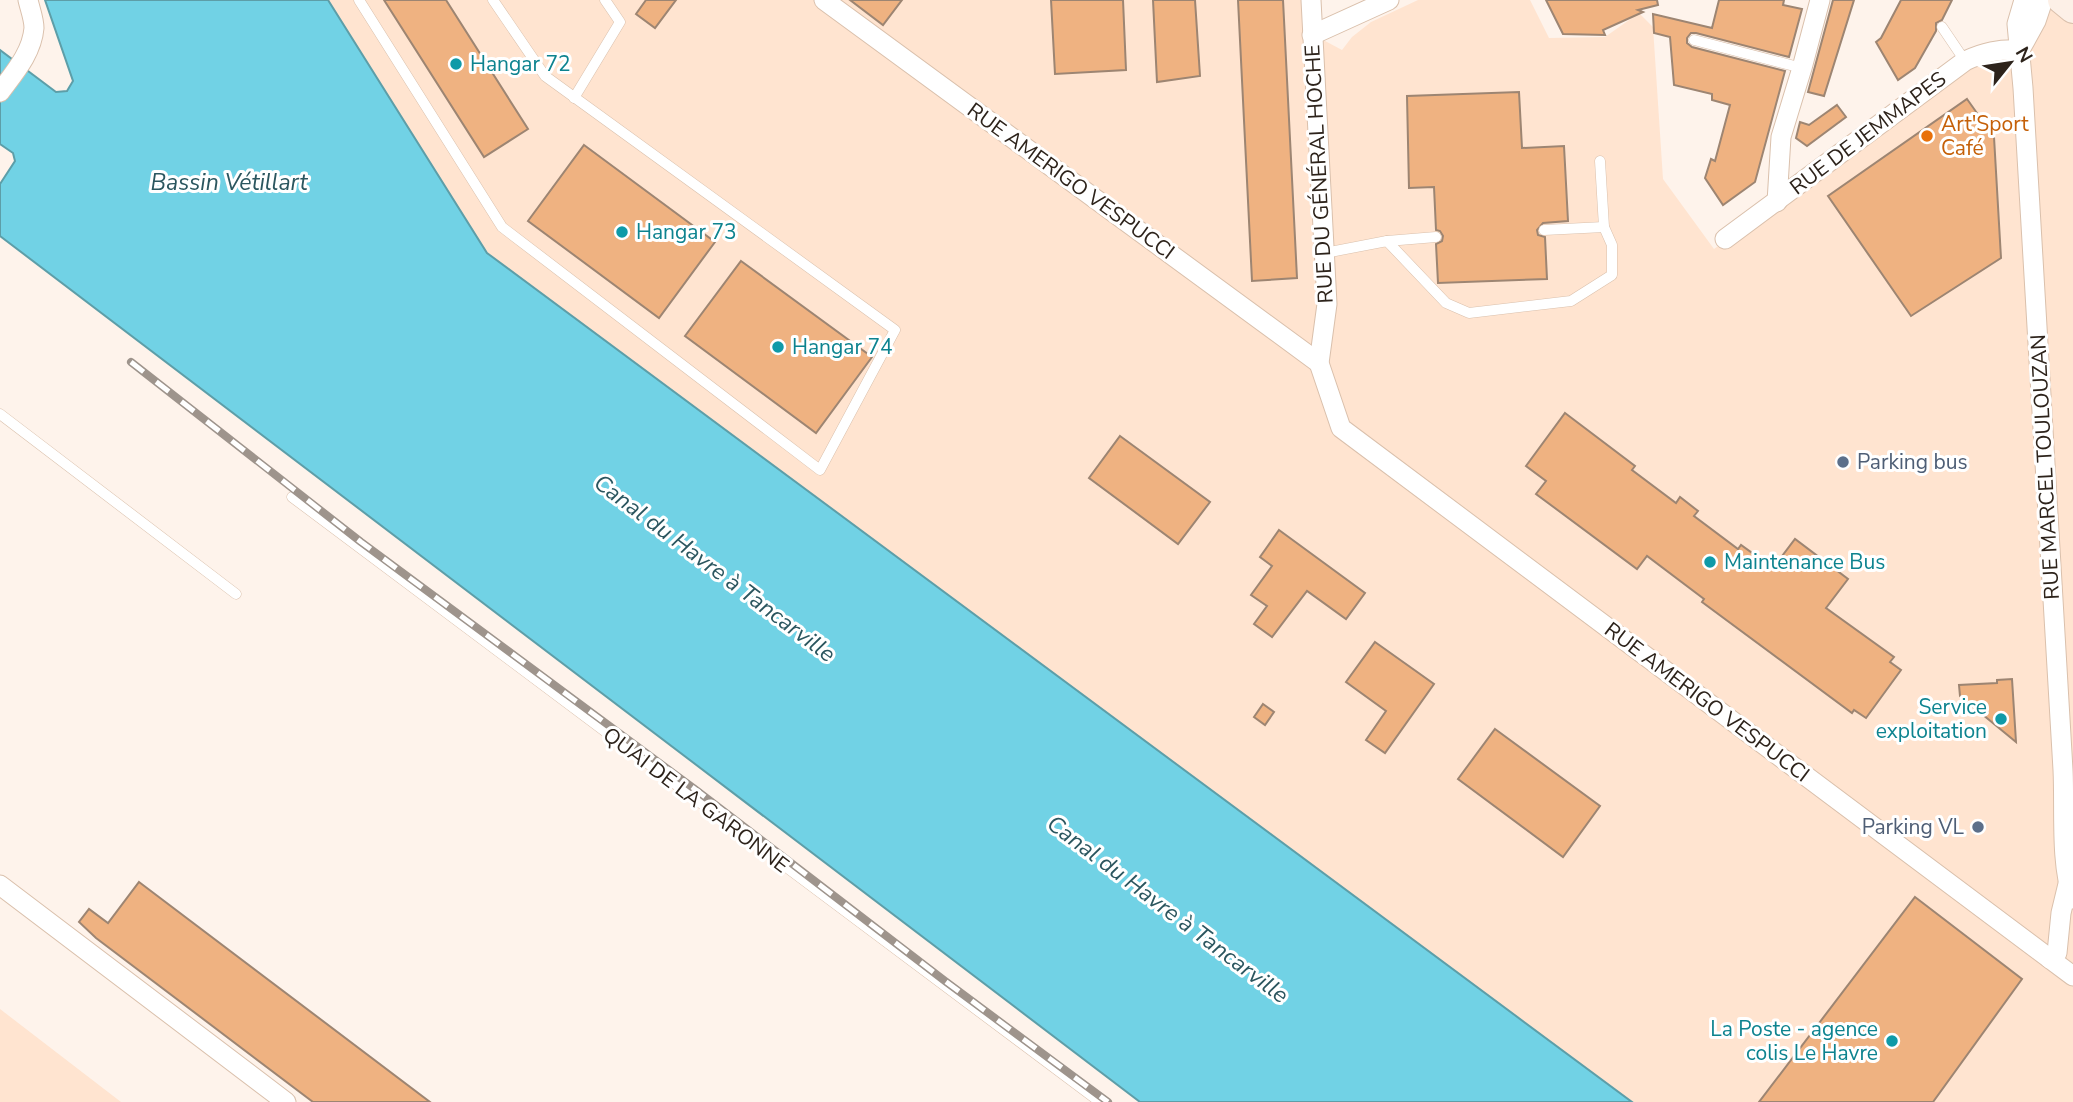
<svg xmlns="http://www.w3.org/2000/svg" width="2073" height="1102" viewBox="0 0 2073 1102" font-family="'Nunito Sans',sans-serif">
	<style>
		.built { fill: #ffe4d0 }
		.water { fill: #71d2e5; stroke: #5d9ea8; stroke-width: 2 }
		.building { fill: #efb281; stroke: #9d8572; stroke-width: 2 }
		.lines { fill: none; stroke-linecap: round; stroke-linejoin: round }
		.service-casing { stroke: #dac0ac; stroke-width: 11 }
		.minor-casing { stroke: #dac0ac; stroke-width: 21 }
		.secondary-casing { stroke: #dac0ac; stroke-width: 30 }
		.service { stroke: #fff; stroke-width: 10 }
		.minor { stroke: #fff; stroke-width: 19 }
		.secondary { stroke: #fdf0e7; stroke-width: 28 }
		.rail-casing { stroke: #9e948c; stroke-width: 8 }
		.rail { stroke: #fff; stroke-width: 5; stroke-dasharray: 16; stroke-linecap: butt }
		.culture-dot { fill: #0f9aa8; stroke: #fff; stroke-width: 2.5 }
		.food-dot { fill: #e8710a; stroke: #fff; stroke-width: 2.5 }
		.service-dot { fill: #5c6f8a; stroke: #fff; stroke-width: 2.5 }
		.labels { text-anchor: middle; stroke-width: 6; stroke-linejoin: round; paint-order: stroke }
		.culture-label { font-size: 21px; fill: #0d838f; stroke: #fff; text-anchor: start }
		.food-label { font-size: 21px; fill: #c56008; stroke: #fff; text-anchor: start }
		.street-label { font-size: 21px; fill: #2d231b; stroke: #fff }
		.service-label { font-size: 21px; fill: #4e5e75; stroke: #fff; text-anchor: start }
		.water-label { font-size: 23px; font-style: italic; fill: #2b565f; stroke: #fff }
	</style>
	<rect width="100%" height="100%" fill="#fef3eb"/>
	<!-- built -->
	<g class="built">
		<path d="M328,0H1311L1312,34L1342,50L1352,37L1371,22L1418,0H1530L1549,38L1605,37L1639,13L1653,27L1663,179L1714,249L1965,61L2020,50L2022,1L2073,0V1102H1632L487,253Z"/>
		<path d="M0,1009L121,1102H0Z"/>
	</g>
	<!-- water -->
	<path class="water" d="M45,0H328L487,253L1632,1102H1140L0,236V184L15,161L13,153L0,144V50L56,92L67,91L73,81Z"/>
	<!-- building -->
	<g class="building">
		<path d="M384,0H446L528,129L484,157Z"/>
		<path d="M646,0H676L655,28L636,14Z"/>
		<path d="M850,0H902L883,25Z"/>
		<path d="M1051,0H1123L1126,70L1055,74Z"/>
		<path d="M1153,0H1195L1200,76L1157,82Z"/>
		<path d="M1238,0H1283L1297,278L1252,281Z"/>
		<path d="M1546,0H1657L1658,5L1638,10L1643,12L1603,30L1605,35L1563,34Z"/>
		<path d="M1719,0H1784L1783,5L1802,9L1789,57L1696,33H1691L1687,38V43L1692,47L1785,71L1755,182L1723,205L1705,178L1711,159L1715,161L1730,105L1712,100V94L1674,85L1670,37L1654,33L1653,14L1712,28Z"/>
		<path d="M1833,0H1854L1824,96L1808,92Z"/>
		<path d="M1901,0H1952L1942,20L1936,23V31L1915,68L1898,80L1876,42L1881,38Z"/>
		<path d="M1519,92L1522,148L1564,146L1568,221L1543,223L1537,230L1538,235L1545,237L1547,279L1438,283L1436,244L1442,241L1443,236L1440,231L1436,230L1434,187L1409,188L1407,96Z"/>
		<path d="M1967,99L1994,137L2001,258L1911,316L1828,196Z"/>
		<path d="M1837,105L1846,117L1807,146L1796,138L1800,122L1809,125Z"/>
		<path d="M584,145L715,242L659,318L528,221Z"/>
		<path d="M741,261L872,357L816,433L685,336Z"/>
		<path d="M1565,413L1635,466L1632,470L1676,503L1680,497L1698,511L1694,516L1738,549L1741,545L1773,568L1795,539L1848,579L1826,608L1894,657L1890,662L1901,670L1866,718L1854,710L1852,713L1702,602L1704,599L1647,556L1637,569L1536,494L1546,481L1526,466Z"/>
		<path d="M1120,436L1210,502L1178,544L1089,478Z"/>
		<path d="M1279,530L1365,593L1346,619L1307,591L1272,637L1254,624L1267,606L1251,595L1272,566L1260,557Z"/>
		<path d="M1375,642L1434,684L1385,753L1366,740L1386,711L1346,682Z"/>
		<path d="M2012,679L2016,742L1960,696L1959,685L1997,683V680Z"/>
		<path d="M1263,704L1274,712L1265,725L1254,717Z"/>
		<path d="M1495,729L1600,806L1563,857L1458,779Z"/>
		<path d="M139,882L430,1102H313L96,938L79,922L89,909L108,923Z"/>
		<path d="M1915,897L2022,979L1933,1102H1759Z"/>
	</g>
	<g class="lines">
		<!-- service casing -->
		<g class="service-casing">
			<g id="service">
				<path d="M359,0L502,227L820,470L895,330L545,76L493,0"/>
				<path d="M1942,27L1965,61"/>
				<path d="M1694,40L1802,68"/>
				<path d="M574,98L620,22L605,0"/>
				<path d="M1544,230L1604,227"/>
				<path d="M1387,241L1436,237"/>
				<path d="M1325,253L1387,241L1446,303L1469,313L1571,301L1612,275V245L1604,227L1600,161"/>
				<path d="M0,414L236,594"/>
				<path d="M292,497L1100,1102"/>
			</g>
		</g>
		<!-- minor casing -->
		<g class="minor-casing">
			<g id="minor">
				<path d="M824,0L1319,363"/>
				<path d="M1311,0L1327,304L1319,363L1341,428L2073,976"/>
				<path d="M2024,0L2017,24L2023,88L2063,770C2065,810 2060,862 2073,899"/>
				<path d="M1312,35L1389,0"/>
				<path d="M2020,50L2036,21L2043,0"/>
				<path d="M0,92C14,73 32,53 34,28C34,19 30,9 28,0"/>
				<path d="M1777,202L1781,137L1802,68L1820,0"/>
				<path d="M1725,239L1965,61C1984,52 1999,49 2020,50"/>
				<path d="M0,885L286,1102"/>
				<path d="M2050,959L2057,953L2061,913L2068,884"/>
			</g>
		</g>
		<!-- secondary casing -->
		<g class="secondary-casing">
			<path id="secondary" d="M2062,0L2073,9"/>
		</g>
		<!-- service -->
		<use href="#service" class="service"/>
		<!-- minor -->
		<use href="#minor" class="minor"/>
		<!-- secondary -->
		<use href="#secondary" class="secondary"/>
		<!-- rail casing -->
		<g class="rail-casing">
			<path id="rail" d="M131,362L361,542L696,790L945,981L1108,1102"/>
		</g>
		<!-- rail -->
		<use href="#rail" class="rail"/>
	</g>
	<!-- markers -->
	<g class="culture-dot">
		<circle cx="456" cy="64" r="7"/>
		<circle cx="622" cy="232" r="7"/>
		<circle cx="778" cy="347" r="7"/>
		<circle cx="1710" cy="562" r="7"/>
		<circle cx="2001" cy="719" r="7"/>
		<circle cx="1892" cy="1041" r="7"/>
	</g>
	<circle class="food-dot" cx="1927" cy="136" r="7"/>
	<g class="service-dot">
		<circle cx="1843" cy="462" r="7"/>
		<circle cx="1978" cy="827" r="7"/>
	</g>
	<g class="labels">
		<!-- culture labels -->
		<g class="culture-label">
			<text x="470" y="71">Hangar 72</text>
			<text x="636" y="239">Hangar 73</text>
			<text x="792" y="354">Hangar 74</text>
			<text x="1724" y="569">Maintenance Bus</text>
			<text x="1987" y="714" text-anchor="end">Service<tspan x="1987" dy="24">exploitation</tspan></text>
			<text x="1878" y="1036" text-anchor="end">La Poste - agence<tspan x="1878" dy="24">colis Le Havre</tspan></text>
		</g>
		<!-- food labels -->
		<g class="food-label">
			<text x="1941" y="131">Art'Sport<tspan x="1941" dy="24">Café</tspan></text>
		</g>
		<!-- street labels -->
		<g class="street-label">
			<text transform="translate(1868 133) rotate(-37)" y="7">RUE DE JEMMAPES</text>
			<text transform="translate(1319 174) rotate(-93)" y="7">RUE DU GÉNÉRAL HOCHE</text>
			<text transform="translate(1071 181) rotate(36)" y="7">RUE AMERIGO VESPUCCI</text>
			<text transform="translate(2045 467) rotate(-93)" y="7">RUE MARCEL TOULOUZAN</text>
			<text transform="translate(1707 702) rotate(37)" y="7">RUE AMERIGO VESPUCCI</text>
			<text transform="translate(696 800) rotate(37)" y="7">QUAI DE LA GARONNE</text>
		</g>
		<!-- service labels -->
		<g class="service-label">
			<text x="1857" y="469">Parking bus</text>
			<text x="1964" y="834" text-anchor="end">Parking VL</text>
		</g>
		<!-- water labels -->
		<g class="water-label">
			<text x="229" y="190">Bassin Vétillart</text>
			<text transform="translate(715 568) rotate(37)" y="8">Canal du Havre à Tancarville</text>
			<text transform="translate(1168 909) rotate(37)" y="8">Canal du Havre à Tancarville</text>
		</g>
	</g>
	<!-- north arrow -->
	<g transform="translate(2010 63) rotate(60)" stroke="#ffffff" stroke-width="5" paint-order="stroke">
	<path d="M0-5L12 26L0 18L-12 26Z" fill="#2d231b"/>
	<text y="-10" font-size="19" font-weight="bold" text-anchor="middle" fill="#2d231b">N</text>
	</g>
</svg>
